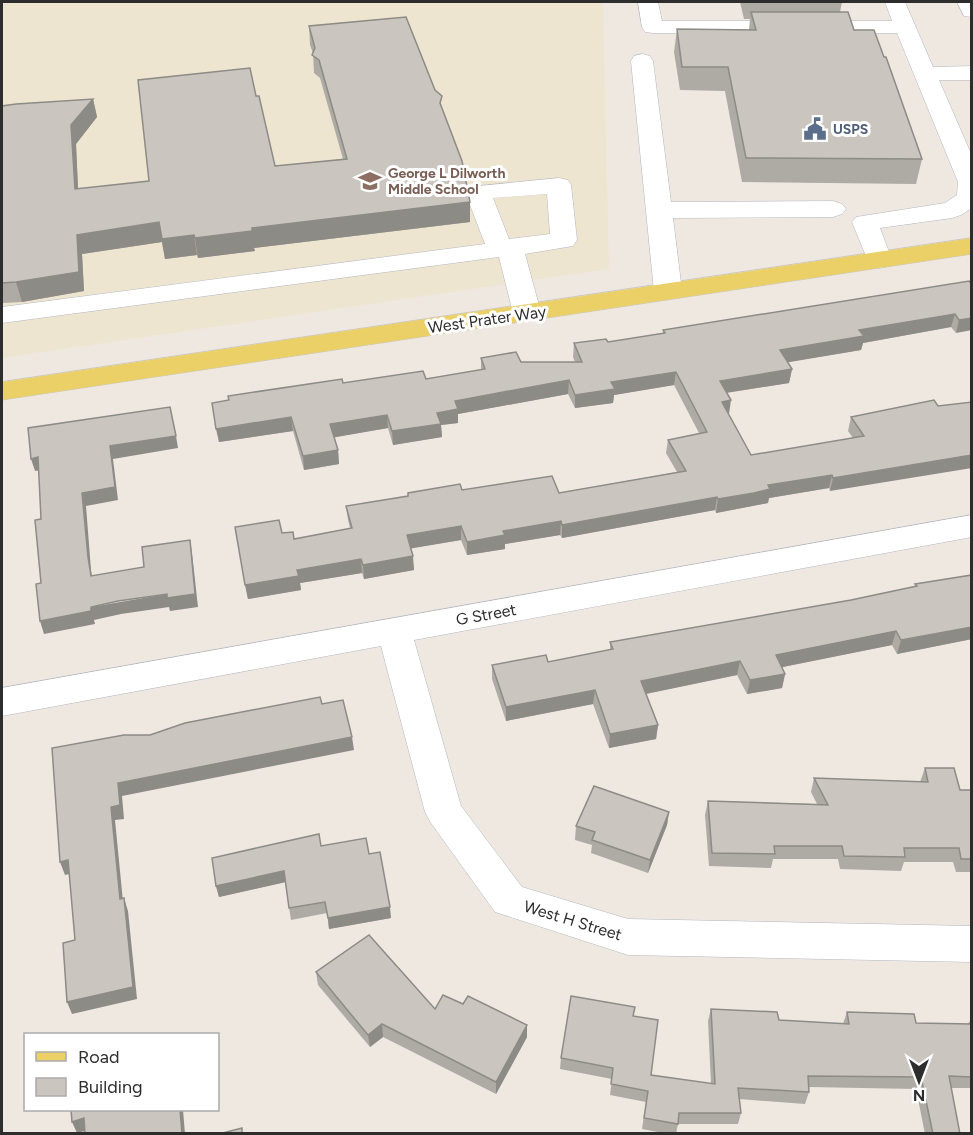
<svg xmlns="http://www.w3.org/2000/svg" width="973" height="1135" viewBox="0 0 973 1135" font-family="Figtree,sans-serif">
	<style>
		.education { fill: #eee5d1 }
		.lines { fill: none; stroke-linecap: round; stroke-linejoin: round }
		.minor-casing { stroke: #b4b6c0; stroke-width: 1 }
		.major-casing { stroke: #c8c8c8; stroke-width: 1 }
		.minor { fill: #fff; fill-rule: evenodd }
		.major { fill: #ebd068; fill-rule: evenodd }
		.wall { fill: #aeaaa4 }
		.shaded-wall { fill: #8d8b86 }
		.building { fill: #cac6bf; stroke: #8d8b86; stroke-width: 1.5 }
		.labels { text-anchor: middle; stroke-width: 6; stroke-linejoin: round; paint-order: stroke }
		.far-service-label { font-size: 14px; font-weight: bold; fill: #4e5e75; stroke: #fff; text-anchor: start }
		.far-education-label { font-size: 14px; font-weight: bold; fill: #785e54; stroke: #fff; text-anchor: start }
		.street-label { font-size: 16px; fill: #2d2d2d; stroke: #fff }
	</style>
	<rect width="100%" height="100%" fill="#eee8e1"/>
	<!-- education -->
	<path class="education" d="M2,2H603L609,269L2,358Z"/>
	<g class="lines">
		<!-- minor casing -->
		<g class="minor-casing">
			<g id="minor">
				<path d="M638,2H658L662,21H892L885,2H905L933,67L972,66V80H939L972,156V208L961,215L952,218L880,228L892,260L888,266L879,268L870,266L852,222L856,217L945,203L957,195L958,182L897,33H653L645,32L642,27Z"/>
				<path d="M957,2H972V17L964,16Z"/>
				<path d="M642,54L650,56L653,61L671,202L833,201L842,204L846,209L842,214L833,217L673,218L682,291L678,297L668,299L658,297L654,291L631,61L634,56Z"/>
				<path d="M559,178L568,180L571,185L577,240L573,246L525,254L541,313L537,319L527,321L517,319L513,313L499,257L2,323V307L485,244L465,192L469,187ZM547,194L550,234L509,239L493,198Z"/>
				<path d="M972,515V537L414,640L461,806L522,887L628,919L972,926V962L628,955L495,912L431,823L425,812L381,646L2,716V688Z"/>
			</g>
		</g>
		<!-- major casing -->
		<g class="major-casing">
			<path id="major" d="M972,238V254L2,400V382Z"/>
		</g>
		<!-- minor -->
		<use href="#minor" class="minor"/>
		<!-- major -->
		<use href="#major" class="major"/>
	</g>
	<!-- wall -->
	<g class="wall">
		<path d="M740,2H842L840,12L854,30L884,57L922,159L916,184L742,182L725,91L680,90L674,52L677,29L749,30L750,19H744Z"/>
		<path d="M309,26L442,110L470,202V222L254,248L255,251L198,258L197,255L165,259L162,242L82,254L84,291L22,302L2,303V106L93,99L97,117L76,144L78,189L149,181L256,96L275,166L343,159L320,78L314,73L313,53L310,45Z"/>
		<path d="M972,285L956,333L951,327L863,343L861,350L787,362L792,369L789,383L726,393L728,414L751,455L853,438L848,431L851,417L934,400L830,491L829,488L769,498L768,503L716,513L715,510L562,538L560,535L505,544V549L467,555L461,540L411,548L414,570L364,579L362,573L300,583L301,590L248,599L235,527L282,533L294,539L350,528L348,520L346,506L408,496V493L462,490L559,493L677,472L666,453L668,440L699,433L674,385L614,395L613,403L575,408L568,394L458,414V423L441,425L442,437L393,445L388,428L334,437L338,450L339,464L304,470L293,431L219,442L212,403L343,383L426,379L481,370V358L521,362H575L573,357L574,343L608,342L663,333V330Z"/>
		<path d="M972,575V639L897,654L892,645L782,667L785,674L782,688L747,694L737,675L646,694L658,725L656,739L609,748L593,704L506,721L492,679V665L548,662L610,650V642L851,600L915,587V584Z"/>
		<path d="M925,768L960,790H972V872H956L953,862H904L901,871L840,869L838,859H773L771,868L709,866L705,815L708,801L817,804L811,792L814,778L920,782Z"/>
		<path d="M669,812L667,825L648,873L591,853L592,845L575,840L576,826Z"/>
		<path d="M321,846L369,854L391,918L329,929L327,913L291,920L285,882L219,897L216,886Z"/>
		<path d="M316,972L435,1009L527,1037L496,1094L383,1037L370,1047L318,985Z"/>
		<path d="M711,1009L779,1020L843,1024L847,1012L916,1023L968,1024L972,1017V1088H951L960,1134H925L916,1089L809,1087V1092L805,1104L739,1099L741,1113L738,1124H678L676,1134H668L642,1129L646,1102L610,1095L612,1079L560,1069L561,1058L634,1016L651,1075L711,1084L708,1021Z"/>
	</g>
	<!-- shaded-wall -->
	<g class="shaded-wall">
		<path d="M93,99L97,117L76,144L79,209L75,189L71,125Z"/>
		<path d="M470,202V222L254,248L255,251L198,258L195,238L252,228Z"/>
		<path d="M159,222L194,235L197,255L165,259L162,242L82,254L84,291L22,302L16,282L77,235Z"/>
		<path d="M955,314L951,327L863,343L861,350L778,364L780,350L859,330Z"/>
		<path d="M972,318V330L956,333L959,320Z"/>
		<path d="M792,369L789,383L718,394L720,381Z"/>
		<path d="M676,372L674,385L614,395L613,403L575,408V395L611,382Z"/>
		<path d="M569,380L568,394L458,414V423L441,425L442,437L393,445L392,431L437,413L455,401Z"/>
		<path d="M731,400L729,414L722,402Z"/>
		<path d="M387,415L388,428L331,438L330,424Z"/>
		<path d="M291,417L293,431L219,442L216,429Z"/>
		<path d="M176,436L178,448L113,459L118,500L86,506L91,570L94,589L91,576L88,557L82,493L110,446Z"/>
		<path d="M338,450L339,464L304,470L303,456Z"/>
		<path d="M972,455V468L830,491L833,478Z"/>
		<path d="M38,457L42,470L35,471L31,459Z"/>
		<path d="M832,475L829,488L769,498L768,503L716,513L718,499L768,485Z"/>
		<path d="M717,497L715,510L562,538V525Z"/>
		<path d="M561,521L560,535L505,544V549L467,555V542L503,531Z"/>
		<path d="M461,526V540L408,549L407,535Z"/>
		<path d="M190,540L192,553L198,607L170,611L169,607L121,614L94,620L95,624L44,634L40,621L91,607L167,594Z"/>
		<path d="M413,556L414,570L364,579L363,565Z"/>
		<path d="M361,559L362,573L300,583L301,590L248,599L245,585L297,570Z"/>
		<path d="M972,627V639L897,654L901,640Z"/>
		<path d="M896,631L892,645L773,669L776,655Z"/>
		<path d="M740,661L737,675L640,695L641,681Z"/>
		<path d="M785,674L782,688L747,694L750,680Z"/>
		<path d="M595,690L593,704L506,721V707Z"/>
		<path d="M658,725L656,739L609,748L610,734Z"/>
		<path d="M352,737L354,750L122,796L124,819L115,820L124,912L120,899L111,807L118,783Z"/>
		<path d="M669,812L667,825L648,873L650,860Z"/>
		<path d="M68,860L73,873L65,875L60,862Z"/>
		<path d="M284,871L286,882L219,897L216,886Z"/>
		<path d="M124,898L128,911L137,999L72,1014L67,1002Z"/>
		<path d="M390,907L391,918L329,929L328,918Z"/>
		<path d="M382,1024L383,1037L370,1047L368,1035Z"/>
		<path d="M527,1025V1037L496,1094V1082Z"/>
		<path d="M180,1110H183L185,1134H182Z"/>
		<path d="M84,1118L89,1130L77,1133L72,1122Z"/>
	</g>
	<!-- building -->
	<g class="building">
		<path d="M751,12H848L854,30H874L884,57H886L922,159L746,158L728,67H682L677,29L756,30Z"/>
		<path d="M406,17L435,90L442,96L440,103L462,161L470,202L252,228V231L195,238L194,235L162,239L159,222L77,235L79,272L16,282L2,283V106L16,104L93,99L71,125L75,189L149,181L138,80L250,68L256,96H259L275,166L347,159L319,60L312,55L315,48L309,26Z"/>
		<path d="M969,281L972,285V318L959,320L955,314L859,330L864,336L780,350L792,369L720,381L731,400L722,402L751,455L864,436L851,417L934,400L938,406L972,402V455L833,478L832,475L768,485L770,489L754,493L718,499L717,497L562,525L561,521L503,531L505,535L467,542L461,526L407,535L413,556L363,565L361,559L297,570L299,576L245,585L235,527L279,520L282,533L293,532L294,539L352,528L346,506L408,496V493L460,484L462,490L552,476L559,493L686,471L668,440L707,432L676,372L611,382L615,389L575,395L569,380L455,401L458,409L437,413L441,424L392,431L387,415L330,424L338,450L303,456L291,417L216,429L212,403L229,400L228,396L342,379L343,383L423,371L426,379L485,369L481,358L516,352L521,362H582L574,343L606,339L608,342L665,333L663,330Z"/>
		<path d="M170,407L176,436L110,446L115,487L82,493L88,557L91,576L144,567L142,547L190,540L195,594L167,598V594L118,601L91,607V611L40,621L36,584L41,583L35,520L41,519L38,457L31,459L28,428Z"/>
		<path d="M972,575V627L901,640L896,631L776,655L785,674L750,680L740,661L641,681L658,725L610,734L595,690L506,707L492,665L546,655L548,662L613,649L610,642L851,600L917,586L915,584Z"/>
		<path d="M320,697L322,704L343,700L352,737L118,783L120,805L111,807L120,899L124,898L133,987L67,1002L63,943L75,940L68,860L60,862L52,748L124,735H150L185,723Z"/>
		<path d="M925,768H954L960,790H972V859H961L959,848H904L905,857L844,856L842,846H774L775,854L712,853L708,801L828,805L814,778L928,782Z"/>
		<path d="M594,786L669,812L650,860L592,840L595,832L576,826Z"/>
		<path d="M319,834L321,846L366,838L369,854L380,852L390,907L328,918L325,902L289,908L284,871L216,886L212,858Z"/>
		<path d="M369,935L435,1009L443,995L463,1004L468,996L527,1025L496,1082L382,1024L368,1035L316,972Z"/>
		<path d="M571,996L635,1007L633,1016L658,1020L651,1075L715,1084L711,1009L777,1012L779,1020L849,1024L847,1012L914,1014L916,1023L972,1024V1077L949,1076L960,1134H933L921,1077L808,1076L809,1092L738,1088L741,1113H679L678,1124L644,1118L648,1091L611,1084L613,1068L561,1058Z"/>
		<path d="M71,1110H180L182,1134H85L84,1118L72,1122Z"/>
		<path d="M242,1128V1134H219Z"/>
	</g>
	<!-- icons -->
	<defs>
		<g id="civic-bare" transform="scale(1.8)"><path d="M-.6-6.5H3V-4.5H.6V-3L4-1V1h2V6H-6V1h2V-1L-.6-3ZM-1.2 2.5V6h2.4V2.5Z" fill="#5c6f8a" stroke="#fff" stroke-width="2.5" paint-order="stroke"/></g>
		<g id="school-bare" transform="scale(1.8)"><path d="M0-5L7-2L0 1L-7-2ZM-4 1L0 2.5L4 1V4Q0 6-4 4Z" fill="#8d6e63" stroke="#fff" stroke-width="2.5" paint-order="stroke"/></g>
	</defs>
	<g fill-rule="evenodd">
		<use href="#civic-bare" x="815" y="129"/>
		<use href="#school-bare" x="370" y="181"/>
	</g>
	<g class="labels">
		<!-- far-service labels -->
		<g class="far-service-label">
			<text x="833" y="134">USPS</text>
		</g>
		<!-- far-education labels -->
		<g class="far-education-label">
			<text x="388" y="178">George L Dilworth<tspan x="388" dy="16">Middle School</tspan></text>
		</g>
		<!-- street labels -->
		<g class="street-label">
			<text transform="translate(487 319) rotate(-8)" y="6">West Prater Way</text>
			<text transform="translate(486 614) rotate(-10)" y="6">G Street</text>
			<text transform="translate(573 920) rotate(17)" y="6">West H Street</text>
		</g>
	</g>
	<!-- border -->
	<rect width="973" height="1135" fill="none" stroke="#2d2d2d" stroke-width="6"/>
	<!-- legend -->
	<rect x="24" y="1033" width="195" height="78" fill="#ffffff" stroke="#ababab" stroke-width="1.5"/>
	<rect x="36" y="1052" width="30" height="9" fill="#ebd068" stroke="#ababab" stroke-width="1.5"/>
	<text x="78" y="1063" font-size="18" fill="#2d2d2d">Road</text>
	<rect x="36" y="1078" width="30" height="18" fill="#cac6bf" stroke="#ababab" stroke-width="1.5"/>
	<text x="78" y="1093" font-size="18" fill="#2d2d2d">Building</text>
	<!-- north arrow -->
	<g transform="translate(919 1081) rotate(180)" stroke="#ffffff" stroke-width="4.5" paint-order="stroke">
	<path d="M0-4.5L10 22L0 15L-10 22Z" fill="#2d2d2d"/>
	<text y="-9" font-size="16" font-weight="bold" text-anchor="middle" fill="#2d2d2d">N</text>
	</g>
</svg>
